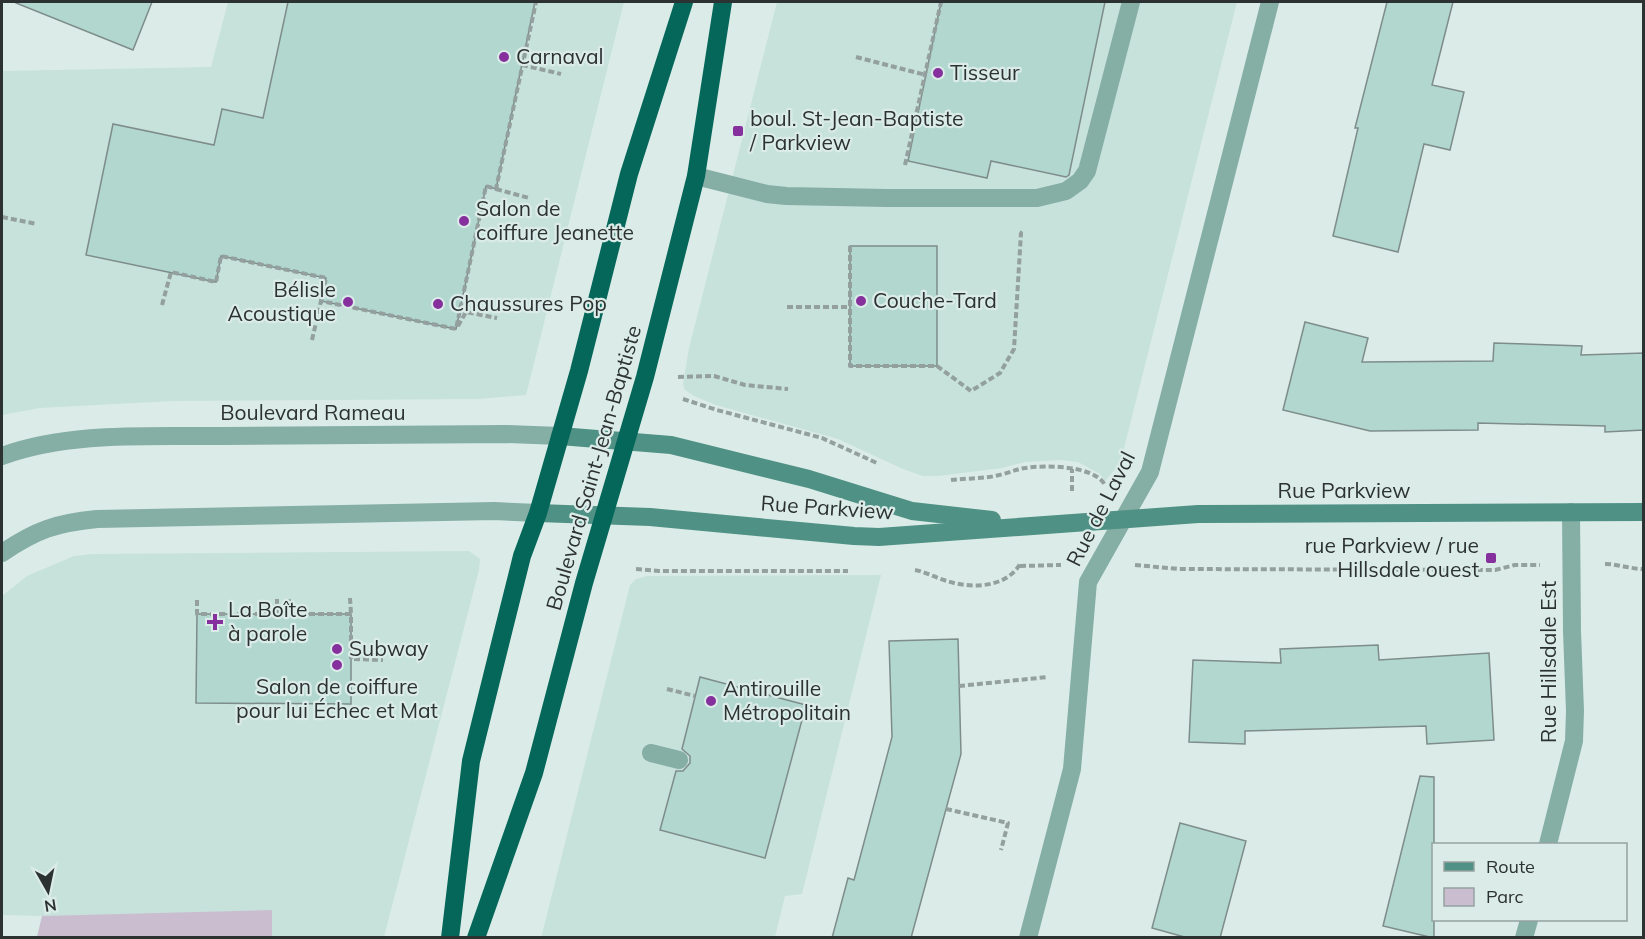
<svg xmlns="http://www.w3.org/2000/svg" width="1645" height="939" viewBox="0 0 1645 939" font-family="Mulish,sans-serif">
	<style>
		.built { fill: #c7e1db }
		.green { fill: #cbbdd0 }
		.building { fill: #b1d7cf; stroke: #7e8d8a; stroke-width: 1.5 }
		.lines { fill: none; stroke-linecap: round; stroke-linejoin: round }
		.path { stroke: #93a09d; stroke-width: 4; stroke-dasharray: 6 3; stroke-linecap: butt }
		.lane { stroke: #85aea5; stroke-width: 18 }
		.street { stroke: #85aea5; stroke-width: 18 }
		.secondary { stroke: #509185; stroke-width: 18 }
		.highway { stroke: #05675a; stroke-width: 18 }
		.poi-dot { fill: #86309e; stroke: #dbece8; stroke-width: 2 }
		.labels { text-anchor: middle; stroke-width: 4.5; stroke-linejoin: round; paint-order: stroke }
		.poi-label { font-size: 21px; fill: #2c3231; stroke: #dbece8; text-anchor: start }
		.street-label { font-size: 21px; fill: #2c3231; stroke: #dbece8 }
	</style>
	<rect width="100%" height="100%" fill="#dbece8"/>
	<!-- built -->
	<g class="built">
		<path d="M228,2H624L526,395L478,399L172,401L40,408L2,415V71L211,67Z"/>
		<path d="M777,2H1237L1124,448L1118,466L1105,481L1100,474L1078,462L1061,460L1025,462L1002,468L938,476H923L903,469L838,439L716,405L694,396L685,390L683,384L689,348Z"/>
		<path d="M469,551L480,559L479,570L384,937H37L42,916L2,915V596L27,576L74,556L92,554Z"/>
		<path d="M881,575L802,894L785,896L775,937L541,938L630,585L636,579L647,576Z"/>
	</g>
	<!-- green -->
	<path class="green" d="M272,910V937H37L42,916Z"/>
	<!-- building -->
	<g class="building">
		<path d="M16,2H152L133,50L16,3Z"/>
		<path d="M288,2H535L496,189L486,186L456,329L321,301L326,278L221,256L216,282L86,255L113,124L214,145L222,109L263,118Z"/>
		<path d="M941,2H1105L1069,175L1066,177L991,161L987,178L908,161Z"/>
		<path d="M1387,2H1453L1432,85L1464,92L1450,150L1424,144L1398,252L1333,236L1358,128H1355Z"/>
		<rect x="850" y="246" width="87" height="120"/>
		<path d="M1305,322L1368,338L1362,362L1493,361L1494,343L1582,346L1581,355L1644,353V430L1605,432V426L1478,423V430L1370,431L1283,410Z"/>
		<path d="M197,614H351V704L196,703Z"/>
		<path d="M958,639L961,754L911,938H832L848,878L854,880L892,737L889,641Z"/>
		<path d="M1378,645L1379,660L1489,653L1494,740L1427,744L1426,726L1245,731V744L1189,742L1193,660L1281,663L1280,649Z"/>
		<path d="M700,677L806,705L765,858L660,830L676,771H683L690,763V756L682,749Z"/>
		<path d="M1420,776L1434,777V938L1383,926Z"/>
		<path d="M1180,823L1246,841L1220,938H1188L1152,928Z"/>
	</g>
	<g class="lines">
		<!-- path -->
		<g class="path">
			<path d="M856,57L926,75"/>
			<path d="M522,65L561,74"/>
			<path d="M905,165L941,2"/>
			<path d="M496,189L529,198"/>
			<path d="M2,217L37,224"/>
			<path d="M850,246V366H937L971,391L1000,373L1014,349L1021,233L1017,231"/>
			<path d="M162,305L171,272L216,282L221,256L326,278L321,301L456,329L486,186L496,189L536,2"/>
			<path d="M787,307H850"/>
			<path d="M458,326L466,312L497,318"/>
			<path d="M312,340L321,301"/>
			<path d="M678,377L714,376L745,385L788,389"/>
			<path d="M683,399L717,410L822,438L879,464"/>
			<path d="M951,480C968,478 987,479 1003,474C1011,472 1017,469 1025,468C1045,465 1094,465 1105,485"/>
			<path d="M1072,491V469"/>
			<path d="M1605,564C1618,564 1630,569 1644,569"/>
			<path d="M1135,565L1179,569L1495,570L1515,565H1540"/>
			<path d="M1020,566L1061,565"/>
			<path d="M636,569L659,571H848"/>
			<path d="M915,570C926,572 936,578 947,581C971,589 1006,588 1020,564"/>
			<path d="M350,598L351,614"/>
			<path d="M277,599V614"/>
			<path d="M197,600V614H351V659L383,660"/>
			<path d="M288,614L289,599"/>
			<path d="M959,686L1048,677"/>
			<path d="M667,689L695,696"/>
			<path d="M946,809L1008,823L1001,850"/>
			<path d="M911,937V938"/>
		</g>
		<!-- lane -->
		<g class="lane">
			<path d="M696,176L767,194L786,196L886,198H1037L1066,191L1080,181L1087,171L1131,2"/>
			<path d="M651,753L679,760"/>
		</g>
		<!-- street -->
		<g class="street">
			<path d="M2,456C71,431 150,437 223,436C317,436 411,435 506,434L560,436"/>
			<path d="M2,553C36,530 56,523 97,519L494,511L538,513"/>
			<path d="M1548,844L1574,741L1575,711L1572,631L1571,512"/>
			<path d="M1028,938L1072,769L1088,582L1150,472L1270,2"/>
			<path d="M1524,938L1529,920"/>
		</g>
		<!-- secondary -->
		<g class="secondary">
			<path d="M560,436L671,445L809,479L912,511L992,520"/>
			<path d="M538,513L650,517L854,536L879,537L1198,514L1644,512"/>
		</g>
		<!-- highway -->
		<g class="highway">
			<path d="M450,938L471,761L502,636L522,556L538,513L579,371L629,174L684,2"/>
			<path d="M476,938L534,773L584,583L645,377L696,176L723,2"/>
		</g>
	</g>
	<!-- markers -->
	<g class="poi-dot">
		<circle cx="504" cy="57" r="6"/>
		<circle cx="938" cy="73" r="6"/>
		<rect x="732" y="125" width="12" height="12" rx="3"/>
		<circle cx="464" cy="221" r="6"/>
		<circle cx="861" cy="301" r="6"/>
		<circle cx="348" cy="302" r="6"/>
		<circle cx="438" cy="304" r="6"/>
		<rect x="1485" y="552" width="12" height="12" rx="3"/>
		<path d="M212 613h6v6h6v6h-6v6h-6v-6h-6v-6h6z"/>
		<circle cx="337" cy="649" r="6"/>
		<circle cx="337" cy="665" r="6"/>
		<circle cx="711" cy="701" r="6"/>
	</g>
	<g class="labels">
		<!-- poi labels -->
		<g class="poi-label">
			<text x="516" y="64">Carnaval</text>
			<text x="950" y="80">Tisseur</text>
			<text x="750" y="126">boul. St-Jean-Baptiste<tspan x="750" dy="24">/ Parkview</tspan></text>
			<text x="476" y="216">Salon de<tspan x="476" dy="24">coiffure Jeanette</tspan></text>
			<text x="336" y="297" text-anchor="end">Bélisle<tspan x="336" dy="24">Acoustique</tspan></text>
			<text x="873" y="308">Couche-Tard</text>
			<text x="450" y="311">Chaussures Pop</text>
			<text x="1479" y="553" text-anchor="end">rue Parkview / rue<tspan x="1479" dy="24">Hillsdale ouest</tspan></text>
			<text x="228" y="617">La Boîte<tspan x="228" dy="24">à parole</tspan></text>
			<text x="349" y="656">Subway</text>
			<text x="337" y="694" text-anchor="middle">Salon de coiffure<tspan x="337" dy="24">pour lui Échec et Mat</tspan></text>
			<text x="723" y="696">Antirouille<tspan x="723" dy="24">Métropolitain</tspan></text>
		</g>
		<!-- street labels -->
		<g class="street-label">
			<text x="313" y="420">Boulevard Rameau</text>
			<text transform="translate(594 468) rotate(-74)" y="7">Boulevard Saint-Jean-Baptiste</text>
			<text x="1344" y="498">Rue Parkview</text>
			<text transform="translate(827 508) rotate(4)" y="7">Rue Parkview</text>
			<text transform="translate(1101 509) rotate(-63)" y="7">Rue de Laval</text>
			<text transform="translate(1549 662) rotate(-90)" y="7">Rue Hillsdale Est</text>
		</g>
	</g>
	<!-- border -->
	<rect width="1645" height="939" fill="none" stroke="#2c3231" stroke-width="6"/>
	<!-- legend -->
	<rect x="1432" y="843" width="195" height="78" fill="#dbece8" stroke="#95a29f" stroke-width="1.5"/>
	<rect x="1444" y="862" width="30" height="9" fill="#509185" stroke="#95a29f" stroke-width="1.5"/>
	<text x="1486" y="873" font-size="18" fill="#2c3231">Route</text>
	<rect x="1444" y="888" width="30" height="18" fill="#cbbdd0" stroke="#95a29f" stroke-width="1.5"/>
	<text x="1486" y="903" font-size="18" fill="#2c3231">Parc</text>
	<!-- north arrow -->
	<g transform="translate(48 891) rotate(171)" stroke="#dbece8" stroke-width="4.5" paint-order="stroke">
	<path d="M0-4.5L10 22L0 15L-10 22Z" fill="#2c3231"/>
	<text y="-9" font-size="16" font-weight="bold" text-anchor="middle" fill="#2c3231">N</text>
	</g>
</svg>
